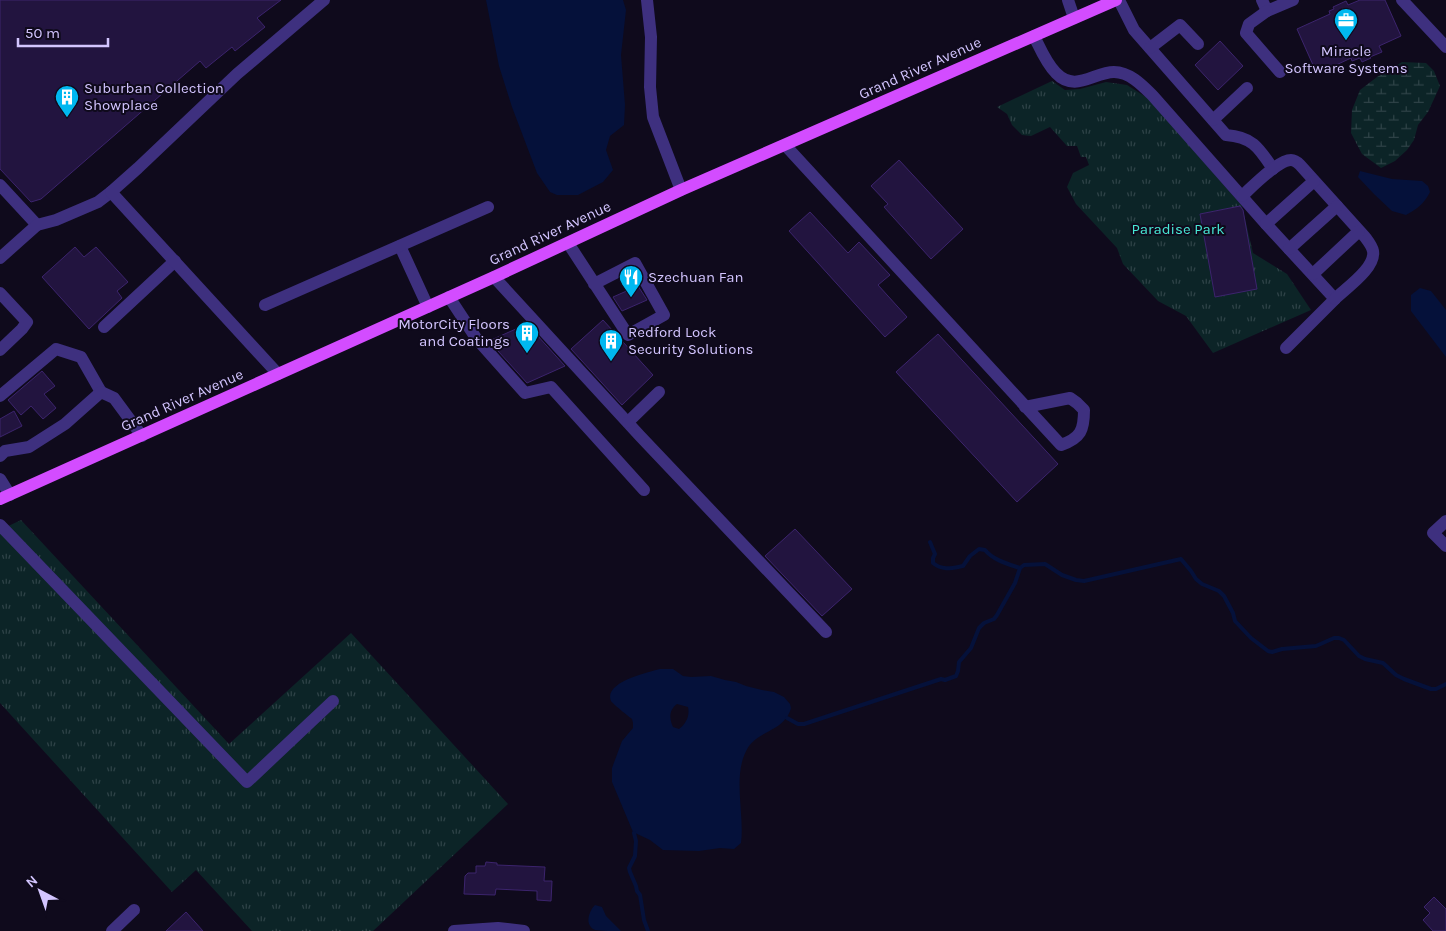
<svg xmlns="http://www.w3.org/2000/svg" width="1446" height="931" viewBox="0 0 1446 931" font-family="Karla,sans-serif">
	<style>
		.wetland { fill: url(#wetland-marsh) }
		.park { fill: url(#park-tufts) }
		.water { fill: #05113a; fill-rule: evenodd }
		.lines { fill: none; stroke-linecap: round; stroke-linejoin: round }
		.stream { stroke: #05113a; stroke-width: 4 }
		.building { fill: #22143f; stroke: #3c246d }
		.minor { stroke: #3e307f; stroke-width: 12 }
		.major { stroke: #d34cff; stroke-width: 12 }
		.labels { text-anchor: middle; stroke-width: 4; stroke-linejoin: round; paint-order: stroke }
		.poi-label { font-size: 15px; fill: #d3c5ff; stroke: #0f0a1c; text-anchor: start }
		.street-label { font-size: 15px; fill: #d3c5ff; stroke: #0f0a1c }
		.park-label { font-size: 15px; fill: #48e8d5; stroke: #0f0a1c }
	</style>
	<defs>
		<pattern id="wetland-marsh" width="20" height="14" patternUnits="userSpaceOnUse" patternTransform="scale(1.25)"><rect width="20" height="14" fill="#0c2427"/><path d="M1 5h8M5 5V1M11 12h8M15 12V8" fill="none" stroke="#2e4247"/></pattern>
		<pattern id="park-tufts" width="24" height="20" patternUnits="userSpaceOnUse" patternTransform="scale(1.25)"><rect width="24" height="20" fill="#0c2427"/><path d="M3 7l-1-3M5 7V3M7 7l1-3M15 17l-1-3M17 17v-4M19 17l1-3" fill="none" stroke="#2e4247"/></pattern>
	</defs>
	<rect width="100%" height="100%" fill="#0f0a1c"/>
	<!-- wetland -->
	<path class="wetland" d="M1402,62L1426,63L1434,71L1440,86L1428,112L1418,125L1414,140L1407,150L1395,161L1381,168L1362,154L1351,133L1352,110L1360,90L1377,77Z"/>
	<!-- park -->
	<g class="park">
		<path d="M1052,81L1065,90L1080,89L1106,82L1127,85L1149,99L1242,206L1253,253L1287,274L1311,310L1213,353L1186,316L1158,301L1123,264L1117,248L1076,204L1067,187L1073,173L1089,165L1086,157H1081L1077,146H1067L1050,127L1031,136L1022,135L1012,125L1007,114L997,107Z"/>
		<path d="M21,520L229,744L351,633L508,804L373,931H252L196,870L172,892L0,703V530Z"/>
	</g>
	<!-- water -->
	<g class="water">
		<path d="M486,0H623L626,10L621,55L625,105L624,125L610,136L606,150L613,170L603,182L578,195H557L550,192L537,173L512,107L499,66Z"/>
		<path d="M1360,171L1392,179L1422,181L1428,186L1430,192C1424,204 1417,209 1406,215L1392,211L1374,194L1358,177Z"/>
		<path d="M1420,288L1431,291L1446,310V357L1411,311V295Z"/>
		<path d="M660,669H673L683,676L691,677L711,676L725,680L736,682L746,686L762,690L774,692L784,697L790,704L791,708C790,711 789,715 786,718C777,731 758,733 749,746C731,773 745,813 741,843L734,849L720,848L699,851L663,850L650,840L633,832L612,782V768L622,741L633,728V723L632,719C628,716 613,704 611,701C603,682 649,672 660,669ZM677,704L688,707C690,716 686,724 679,729L673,727C669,718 669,710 677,704Z"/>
		<path d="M595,905L602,907L606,916L621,931C613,931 602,931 595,930C584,925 589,911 595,905Z"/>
	</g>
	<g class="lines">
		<!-- stream -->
		<g class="stream">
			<path d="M930,542L935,554L933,558V563C943,571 952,568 963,566L970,556L979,549L985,550C993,560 1008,564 1020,568L1024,565L1045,564L1062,575L1076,580L1084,581L1181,559L1191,571L1196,579L1202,584L1219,591L1224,596L1233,613L1235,621L1251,638L1268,651L1272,652L1282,649L1316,646L1334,638H1339L1344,640L1359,656L1365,659L1383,663L1396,675L1404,679L1431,689H1436L1446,684"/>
			<path d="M787,718L798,724H804L941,679L945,680L956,676L958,671L959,662L971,648L979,628L984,623L994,619L997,615L1015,583L1020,568"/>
			<path d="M634,833L636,841L635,856L629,868L630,872L636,886L637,891L640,895L644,920L648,931"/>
		</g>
	</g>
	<!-- building -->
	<g class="building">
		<path d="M0,0H281L257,18L265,27L235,51L232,47L206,68L200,61L41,199L31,202L0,169Z"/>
		<path d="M1360,0H1385L1401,36L1379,46L1382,52L1370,57L1371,58L1362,62L1360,58L1352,61L1351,58L1317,74L1297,29L1330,14L1329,11L1334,9L1333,7L1346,1L1348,5Z"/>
		<path d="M1220,41L1243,66L1218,90L1195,65Z"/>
		<path d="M899,160L963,229L931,259L884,207L888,204L871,186Z"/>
		<path d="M1240,206L1243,210L1257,289L1215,297L1200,214Z"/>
		<path d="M810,212L848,253L859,242L890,275L878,285L907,317L885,337L789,231Z"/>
		<path d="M75,247L84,257L96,247L128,282L117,291L122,298L89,329L42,277Z"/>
		<path d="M638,286L647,300L622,311L613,297Z"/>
		<path d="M603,320L653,375L622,405L571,349Z"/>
		<path d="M527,324L565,366L527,383L489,341Z"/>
		<path d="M938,334L1058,464L1017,502L896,372Z"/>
		<path d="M42,371L55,386L44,394L56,408L43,419L31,406L21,415L8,400Z"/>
		<path d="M14,411L22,426L0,437V419Z"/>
		<path d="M795,529L852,589L822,616L765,556Z"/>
		<path d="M486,862L497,863V865L545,867L544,881H552L551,901L537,900V891L496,889L495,895L464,894L465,876L468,873H476V866H485Z"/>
		<path d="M1434,897L1446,909V931H1433L1423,920L1430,913L1424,907Z"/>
		<path d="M186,912L203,931H166Z"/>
	</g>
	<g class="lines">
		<!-- minor -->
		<g class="minor">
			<path d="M647,0L651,37L650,87L653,117L681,190"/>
			<path d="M1068,0L1074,18"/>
			<path d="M1119,0L1134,30L1226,135C1253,137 1259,148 1273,169"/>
			<path d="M1262,0L1267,11L1293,0"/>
			<path d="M1402,0L1446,47"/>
			<path d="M1267,11L1249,24L1246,33L1280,72"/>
			<path d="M1034,36C1040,48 1046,63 1056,73C1075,93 1094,72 1114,72C1130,72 1143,86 1153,96L1266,224L1335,299L1286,348"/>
			<path d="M1150,48L1180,25L1198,44"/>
			<path d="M1213,120L1247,88"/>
			<path d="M785,145L1061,445C1081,438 1084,430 1084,410L1077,403L1070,398L1025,407"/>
			<path d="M0,185L37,225"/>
			<path d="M1242,196C1252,187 1278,160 1291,160C1296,160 1298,163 1301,166L1365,237C1368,241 1372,246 1373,251C1376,268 1346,288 1335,299"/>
			<path d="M1266,224L1314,181"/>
			<path d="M568,243L628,335L664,315L635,263L594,284"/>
			<path d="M400,246L428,307"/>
			<path d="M1289,249L1337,206"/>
			<path d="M0,258L37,225L56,220L98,202L111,192"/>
			<path d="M1313,274L1359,231"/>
			<path d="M494,277L640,436L826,632"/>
			<path d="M0,293L27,322L22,329L0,350"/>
			<path d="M449,297L476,338L525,393L551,387L644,490"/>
			<path d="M265,305L488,207"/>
			<path d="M104,327L175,261"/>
			<path d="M278,374L111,192L138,168L237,74L324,0"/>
			<path d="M0,396L56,349L81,357L101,392"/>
			<path d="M628,422L659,392"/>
			<path d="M0,456L5,451L29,447L65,424L101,392L114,398L142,436"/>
			<path d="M0,479L10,495"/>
			<path d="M1446,521L1433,533L1446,546"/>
			<path d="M0,525L247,782L333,701"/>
			<path d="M112,931L134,910"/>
			<path d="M454,931L498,928L524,931"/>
		</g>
		<!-- major -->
		<path class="major" d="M0,499L494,277L681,190L1116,0"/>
	</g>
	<!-- icons -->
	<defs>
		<g id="office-pin" transform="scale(1.25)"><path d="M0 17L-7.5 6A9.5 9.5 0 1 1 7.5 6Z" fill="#00b8f0" stroke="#0f0a1c"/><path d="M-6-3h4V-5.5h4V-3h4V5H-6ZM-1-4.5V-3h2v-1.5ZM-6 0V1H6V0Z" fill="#fff"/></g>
		<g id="building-pin" transform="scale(1.25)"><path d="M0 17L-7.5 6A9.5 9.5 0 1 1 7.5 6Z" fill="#00b8f0" stroke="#0f0a1c"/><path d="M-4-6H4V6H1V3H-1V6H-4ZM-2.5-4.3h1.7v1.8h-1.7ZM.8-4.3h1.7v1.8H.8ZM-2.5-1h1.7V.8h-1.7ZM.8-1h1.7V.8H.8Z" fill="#fff"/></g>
		<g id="restaurant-pin" transform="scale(1.25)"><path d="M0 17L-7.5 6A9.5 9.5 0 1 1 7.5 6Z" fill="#00b8f0" stroke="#0f0a1c"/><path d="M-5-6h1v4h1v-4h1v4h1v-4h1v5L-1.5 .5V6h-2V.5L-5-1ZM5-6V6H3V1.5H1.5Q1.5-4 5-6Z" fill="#fff"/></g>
	</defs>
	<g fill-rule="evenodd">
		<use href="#office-pin" x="1346" y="20"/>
		<use href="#building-pin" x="67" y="97"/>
		<use href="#restaurant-pin" x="631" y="277"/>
		<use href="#building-pin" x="527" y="333"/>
		<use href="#building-pin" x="611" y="341"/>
	</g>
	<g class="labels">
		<!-- poi labels -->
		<g class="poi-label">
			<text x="1346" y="56" text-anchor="middle">Miracle<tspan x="1346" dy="17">Software Systems</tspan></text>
			<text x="84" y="93">Suburban Collection<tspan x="84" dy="17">Showplace</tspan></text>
			<text x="648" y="282">Szechuan Fan</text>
			<text x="510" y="329" text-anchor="end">MotorCity Floors<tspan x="510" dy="17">and Coatings</tspan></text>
			<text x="628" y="337">Redford Lock<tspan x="628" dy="17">Security Solutions</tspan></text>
		</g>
		<!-- street labels -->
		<g class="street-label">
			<text transform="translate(920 68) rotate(-24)" y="5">Grand River Avenue</text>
			<text transform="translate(550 233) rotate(-25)" y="5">Grand River Avenue</text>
			<text transform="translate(182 400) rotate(-24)" y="5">Grand River Avenue</text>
		</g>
		<!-- park labels -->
		<g class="park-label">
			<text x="1178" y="234">Paradise Park</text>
		</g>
	</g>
	<!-- north arrow -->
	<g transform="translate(40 891) rotate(319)" stroke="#0f0a1c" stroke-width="4" paint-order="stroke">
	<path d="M0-4L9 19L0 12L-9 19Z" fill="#d3c5ff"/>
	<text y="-8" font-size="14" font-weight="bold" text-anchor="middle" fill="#d3c5ff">N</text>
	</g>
	<!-- scale -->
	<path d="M18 38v8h90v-8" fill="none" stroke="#d3c5ff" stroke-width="2.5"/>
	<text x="25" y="38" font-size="15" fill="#d3c5ff" stroke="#0f0a1c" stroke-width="4" paint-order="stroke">50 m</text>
</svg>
